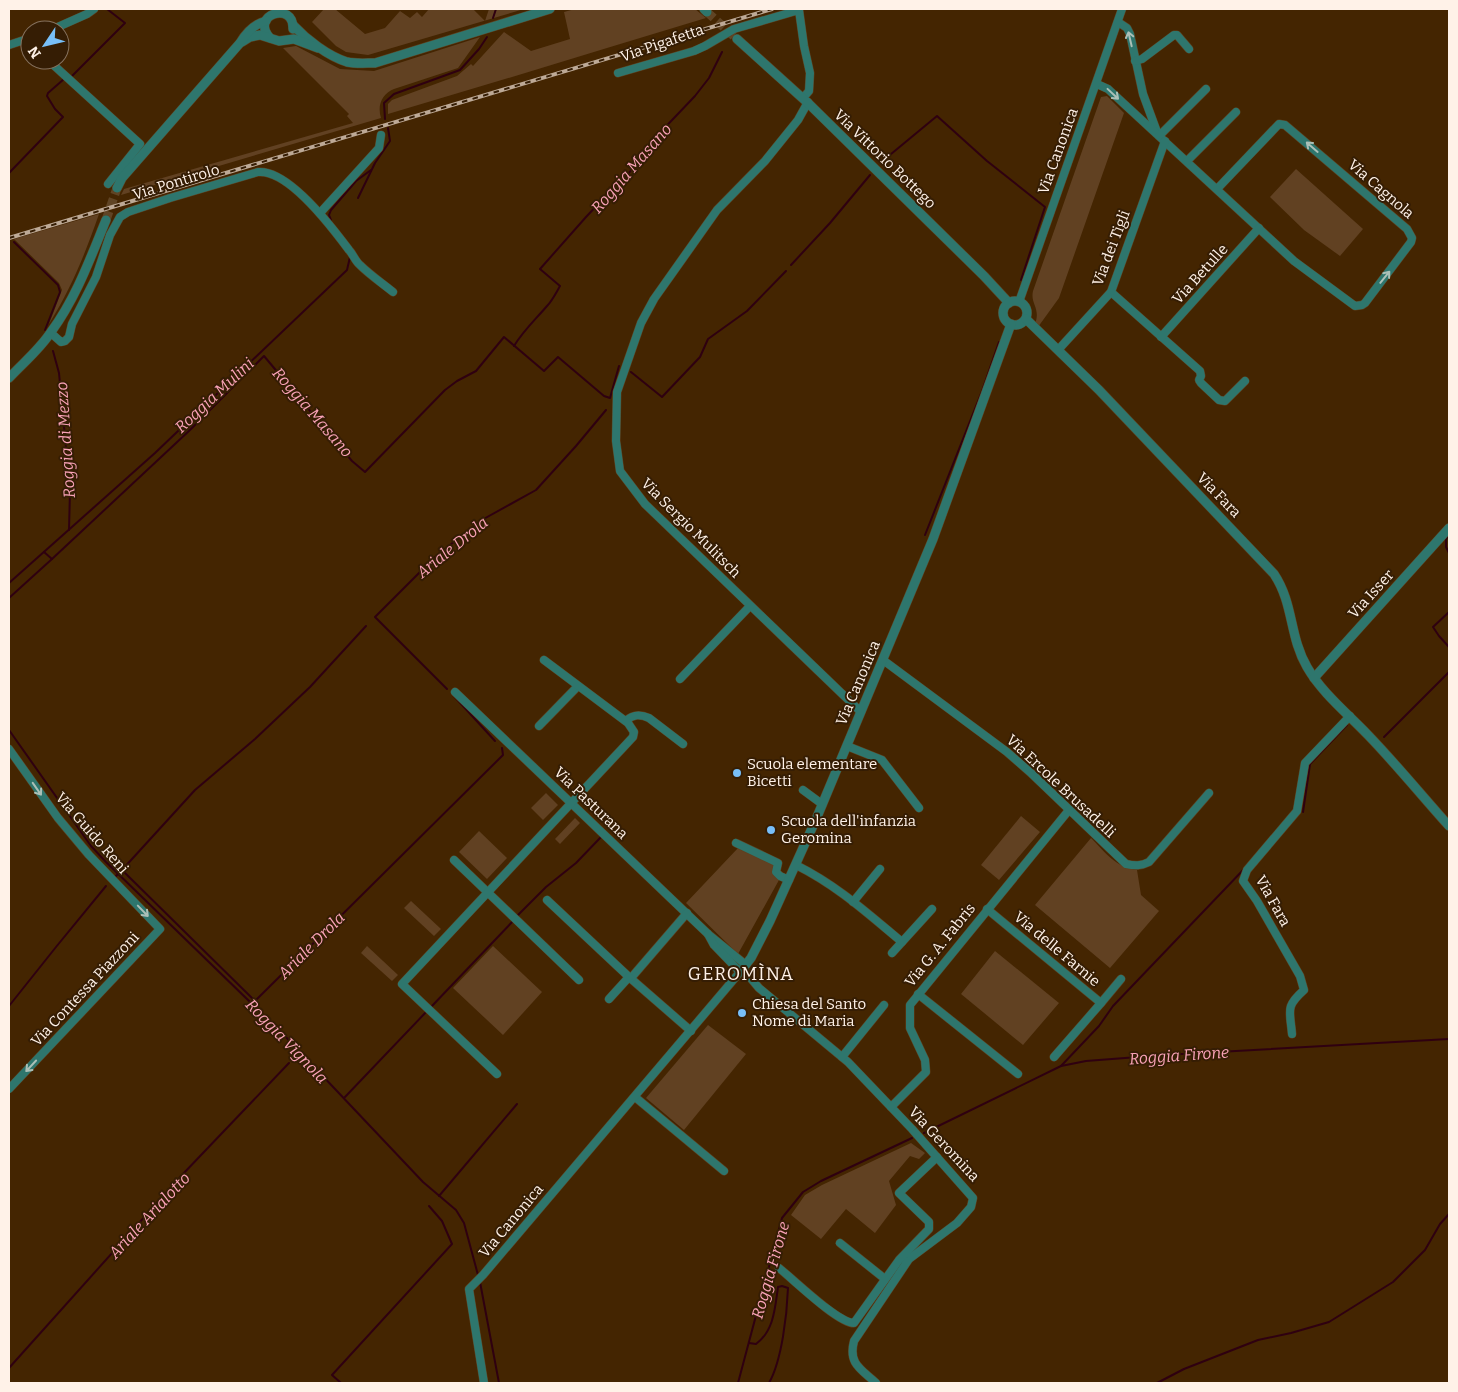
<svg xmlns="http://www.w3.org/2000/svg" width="1458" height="1392" viewBox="0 0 1458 1392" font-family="Bitter,serif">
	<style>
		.green { fill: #614122 }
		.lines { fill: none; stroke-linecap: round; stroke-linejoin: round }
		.stream { stroke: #2f0010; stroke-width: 2 }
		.tertiary-tunnel { stroke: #604424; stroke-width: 9; stroke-dasharray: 9 4.5; stroke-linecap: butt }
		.minor-casing { stroke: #5e4221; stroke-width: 9 }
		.tertiary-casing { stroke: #5e4221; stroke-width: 10 }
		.minor { stroke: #2e766d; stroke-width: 8 }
		.tertiary { stroke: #2e766d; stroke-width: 9 }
		.rail-casing { stroke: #bda996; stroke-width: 4 }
		.rail { stroke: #351d04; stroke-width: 2; stroke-dasharray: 5.5; stroke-linecap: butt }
		.oneway { stroke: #abc0b7 }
		.poi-dot { fill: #78bff8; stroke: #351d04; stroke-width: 2 }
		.labels { text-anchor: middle; stroke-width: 4; stroke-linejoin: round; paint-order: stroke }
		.street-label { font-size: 15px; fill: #fff2e8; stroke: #351d04 }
		.poi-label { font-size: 15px; fill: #fff2e8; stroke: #351d04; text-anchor: start }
		.water-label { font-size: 16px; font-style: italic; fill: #faa3b8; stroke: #351d04 }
		.quarter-label { font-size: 18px; letter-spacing: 1px; fill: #fff2e8; stroke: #351d04 }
	</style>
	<rect width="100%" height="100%" fill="#442501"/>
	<!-- green -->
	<g class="green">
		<path d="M324,9H335L365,34L385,28L400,11L410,18L417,12L422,17L429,9H473L485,21L489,9H524L368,55L346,52L336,46L312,22Z"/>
		<path d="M575,9H695L706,18C600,50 494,83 388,114V104L392,100L457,76L471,64L473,66L504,32L531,51L570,39L564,12Z"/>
		<path d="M480,37L458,68L394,89C382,94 377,105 381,118L121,195L124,189L353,123L347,116L349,114L283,48L296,46L340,69L374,71Z"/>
		<path d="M1107,96L1124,113L1059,298L1038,327L1035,324C1041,308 1030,304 1033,291L1101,97Z"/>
		<path d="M1296,169L1363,229L1340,256L1304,230L1270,197Z"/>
		<path d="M99,214C85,254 72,287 49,324L62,290L59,283L14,239Z"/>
		<path d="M546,793L558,805L543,820L531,808Z"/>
		<path d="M1021,816L1040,832L999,880L981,865Z"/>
		<path d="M575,818L580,823L560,844L555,839Z"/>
		<path d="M479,831L507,858L487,879L459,852Z"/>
		<path d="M1091,838C1106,853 1115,867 1137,870L1141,895L1159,911L1110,968L1035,905Z"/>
		<path d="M738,848L774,865L773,873L779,880L738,954L686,903Z"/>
		<path d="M411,901L441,929L434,936L404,908Z"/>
		<path d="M367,946L398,975L392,981L361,953Z"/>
		<path d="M493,946L542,992L503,1035L453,988Z"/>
		<path d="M995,951L1059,1003L1023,1045L961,994Z"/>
		<path d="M708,1025L746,1054L684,1130L646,1098Z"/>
		<path d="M911,1143L925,1153L919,1159L910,1156L889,1181L896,1205L875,1233L846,1209L821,1239L791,1215L805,1195L822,1185Z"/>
	</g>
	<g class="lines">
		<!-- stream -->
		<g class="stream">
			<path d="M493,18L496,9"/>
			<path d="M72,76L125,23L107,9"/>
			<path d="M385,119L384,103L394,94L460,70L479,49L487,37"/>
			<path d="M885,159L937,116L987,161L1045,207L1021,280"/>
			<path d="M9,173L63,117L55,109L47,96L48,93L64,79"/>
			<path d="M358,198L375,163L390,141L388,128"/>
			<path d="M331,220L329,215L331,210L356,181L371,170"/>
			<path d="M14,242L58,285L60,292L45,330"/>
			<path d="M791,265L830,223L870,175"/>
			<path d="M514,346C523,331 535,320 547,306C552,301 556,293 560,286L540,269L586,217L618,183L629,173L654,139L695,96L709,78L722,52"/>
			<path d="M53,351L59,373L70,491L69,530"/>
			<path d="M631,372L662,397L700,357L708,339L747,311L786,271"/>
			<path d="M925,535L982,391L999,342"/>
			<path d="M1449,535L1446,539V547L1449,553"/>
			<path d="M44,552L52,559L190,430L264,356L352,461L365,472L445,390L457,381L476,371L504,337L544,371L558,357L604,396L610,398L619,366"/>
			<path d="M9,583L155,453L347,270L350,257"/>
			<path d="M9,598L52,559"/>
			<path d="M1449,612L1433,627L1439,636L1449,647"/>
			<path d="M447,689L375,617L435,557L480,521L536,490L576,446L606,410"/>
			<path d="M453,695L495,741"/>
			<path d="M9,730L91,846L106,862L283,1034L423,1182L456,1210L464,1223L478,1275"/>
			<path d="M1384,737L1449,672"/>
			<path d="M1303,812L1310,764L1347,725"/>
			<path d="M122,870L195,790L255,739L310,687L366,626"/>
			<path d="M115,877L122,870L255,1001L503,755L502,748"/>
			<path d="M517,916L546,887L576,863L601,837"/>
			<path d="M9,1006L56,947L106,886"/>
			<path d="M431,1007L514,920"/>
			<path d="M1061,1066L1099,1026L1113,1006L1245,868"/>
			<path d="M345,1097L428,1010"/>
			<path d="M924,1133L1061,1066L1086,1061L1164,1055L1449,1039"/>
			<path d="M439,1196L517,1104"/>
			<path d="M480,1282L499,1383"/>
			<path d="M749,1343L756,1344C774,1331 775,1308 778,1287L782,1286L788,1288C787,1314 782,1360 769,1383"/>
			<path d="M9,1368L182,1175L289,1063"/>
			<path d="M341,1383L332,1375L452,1244L442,1221L429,1206"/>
			<path d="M738,1383L782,1218L803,1192L821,1181L912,1138"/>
			<path d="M1157,1383L1184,1369L1258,1340L1291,1333L1329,1322L1393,1282L1425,1250L1440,1224L1449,1214"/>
		</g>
		<!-- tertiary-tunnel -->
		<g class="tertiary-tunnel">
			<path d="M707,12L737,39"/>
			<path d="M106,220L117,188"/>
		</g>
		<!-- minor casing -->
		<g class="minor-casing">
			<g id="minor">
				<path d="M1118,22L1127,28L1130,34L1143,94L1157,132"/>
				<path d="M51,30L87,14L94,9"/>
				<path d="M9,45L30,38"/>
				<path d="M48,60L140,144L108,184"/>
				<path d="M1135,61L1142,59L1174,35H1177L1189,49"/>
				<path d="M618,73L694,51L705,46L734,29L799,10L804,46L810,73L809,91L803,98"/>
				<path d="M1097,84L1108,89L1294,261L1355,306L1362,305L1365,303L1411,242L1412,238L1407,229L1285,125L1279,124L1217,189"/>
				<path d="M808,102L798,120L765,161L717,210L654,299L641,323L617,392L616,441L620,471L645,504L861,712"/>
				<path d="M1159,136L1206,89"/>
				<path d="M1187,161L1236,112"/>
				<path d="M320,213L379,148L381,135"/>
				<path d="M1111,292L1200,371L1201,376L1199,380L1201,383L1219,400L1225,401L1245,381"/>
				<path d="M1019,302L1122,9"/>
				<path d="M51,333L61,342L65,341L69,337L72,324L96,277L110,235L120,217L128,212L170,198L258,172C288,169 332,227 349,250C353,254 355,261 360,265C370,275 382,283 393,292"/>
				<path d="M1161,337L1259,228"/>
				<path d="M1058,350L1111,292L1165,141"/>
				<path d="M883,660L1007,752L1031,773L1126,864C1135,866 1141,866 1149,862L1209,793"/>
				<path d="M680,679L750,606"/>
				<path d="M455,692L708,934L746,965"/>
				<path d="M626,721C633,714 640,714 649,718L683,744"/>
				<path d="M539,726L578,686"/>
				<path d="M847,746L882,760L919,808"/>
				<path d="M9,749L58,818L89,855L160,929L9,1089"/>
				<path d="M803,790L822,804"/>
				<path d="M736,843L778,863L776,872L780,876L789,880"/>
				<path d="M454,860L579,980"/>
				<path d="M796,865C838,886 867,913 902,942L892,953"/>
				<path d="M547,900L629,977L691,1031"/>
				<path d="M853,902L880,869"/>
				<path d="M987,909L1101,1003L1054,1057"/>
				<path d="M902,942L932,909"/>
				<path d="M743,969L759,988L848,1062L912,1129L973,1198L971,1207L957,1223L909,1259L854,1341C848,1364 861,1369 876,1383"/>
				<path d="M631,978L687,913"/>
				<path d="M918,994L1018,1074"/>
				<path d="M609,999L629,977"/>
				<path d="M1101,1003L1121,979"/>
				<path d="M1292,1034C1290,1010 1285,1007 1304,990L1300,976L1257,901L1243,881L1247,870L1297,811L1305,763L1350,716"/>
				<path d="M842,1057L884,1005"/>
				<path d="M497,1074L402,984L633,737L634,732L628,723L544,660"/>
				<path d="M635,1097L724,1171"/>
				<path d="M891,1107L926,1072L925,1060L910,1028V1005L1069,810"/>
				<path d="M840,1243L885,1279"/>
				<path d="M779,1268C794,1280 838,1323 854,1323L899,1260L929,1229V1222L899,1193L937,1157"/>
				<path d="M484,1383L469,1289L483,1275L740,972L714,945L708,934"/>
			</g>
		</g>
		<!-- tertiary casing -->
		<g class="tertiary-casing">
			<g id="tertiary">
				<path d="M704,9L707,12"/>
				<path d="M293,25C307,40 328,56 347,62C356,64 366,63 375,63L550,9"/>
				<path d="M270,38C249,15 294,0 293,29"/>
				<path d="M737,39L809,104L984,276L1009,303"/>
				<path d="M242,42L250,37L260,35L279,41L294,39L318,48"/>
				<path d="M117,188L122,178L240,43C246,33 254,24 266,21"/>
				<circle cx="1015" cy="313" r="12"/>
				<path d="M1026,319L1099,390L1274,574C1294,604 1289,636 1307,667C1322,693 1347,713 1368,735C1396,764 1422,796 1449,826"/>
				<path d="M9,378C23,363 40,349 51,332C76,298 90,259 106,220"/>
				<path d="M1314,678L1449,528"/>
				<path d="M740,972L751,958L770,921L817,817L933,539L1011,324"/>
			</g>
		</g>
		<!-- minor -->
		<use href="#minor" class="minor"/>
		<!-- tertiary -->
		<use href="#tertiary" class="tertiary"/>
		<!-- rail casing -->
		<g class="rail-casing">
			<path id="rail" d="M9,238L772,9"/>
		</g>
		<!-- rail -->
		<use href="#rail" class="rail"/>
	</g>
	<!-- one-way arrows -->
	<defs><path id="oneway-shaft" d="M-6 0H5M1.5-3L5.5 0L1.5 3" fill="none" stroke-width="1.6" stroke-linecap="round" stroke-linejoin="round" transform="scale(1.25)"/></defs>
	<g class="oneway">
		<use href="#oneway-shaft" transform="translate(1130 39) rotate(-103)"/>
		<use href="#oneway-shaft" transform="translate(1113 94) rotate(43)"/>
		<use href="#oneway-shaft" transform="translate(1312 147) rotate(-139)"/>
		<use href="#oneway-shaft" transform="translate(1385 277) rotate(-51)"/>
		<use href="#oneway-shaft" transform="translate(37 789) rotate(55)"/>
		<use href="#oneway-shaft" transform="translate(143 911) rotate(46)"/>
		<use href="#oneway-shaft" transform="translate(31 1066) rotate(133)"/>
	</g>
	<!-- markers -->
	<g class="poi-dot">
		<circle cx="737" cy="773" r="5"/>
		<circle cx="771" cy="830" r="5"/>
		<circle cx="742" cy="1013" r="5"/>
	</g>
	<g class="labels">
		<!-- street labels -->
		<g class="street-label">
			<text transform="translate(662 43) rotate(-19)" y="5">Via Pigafetta</text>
			<text transform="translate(1058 151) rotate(-70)" y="5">Via Canonica</text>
			<text transform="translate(885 159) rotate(44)" y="5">Via Vittorio Bottego</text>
			<text transform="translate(176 182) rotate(-17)" y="5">Via Pontirolo</text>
			<text transform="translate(1381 189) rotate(41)" y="5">Via Cagnola</text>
			<text transform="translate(1111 248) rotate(-69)" y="5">Via dei Tigli</text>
			<text transform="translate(1200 274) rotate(-48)" y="5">Via Betulle</text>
			<text transform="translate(1219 495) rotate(46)" y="5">Via Fara</text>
			<text transform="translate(691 528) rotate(45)" y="5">Via Sergio Mulitsch</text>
			<text transform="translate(1371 594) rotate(-48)" y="5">Via Isser</text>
			<text transform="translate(858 683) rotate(-67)" y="5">Via Canonica</text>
			<text transform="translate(1061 786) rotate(43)" y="5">Via Ercole Brusadelli</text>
			<text transform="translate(591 803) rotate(44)" y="5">Via Pasturana</text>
			<text transform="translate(92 833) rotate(49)" y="5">Via Guido Reni</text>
			<text transform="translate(1273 901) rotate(61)" y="5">Via Fara</text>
			<text transform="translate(940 945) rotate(-51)" y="5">Via G. A. Fabris</text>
			<text transform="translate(1057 949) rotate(40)" y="5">Via delle Farnie</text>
			<text transform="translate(85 989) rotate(-47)" y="5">Via Contessa Piazzoni</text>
			<text transform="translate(944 1144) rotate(47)" y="5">Via Geromina</text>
			<text transform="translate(511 1221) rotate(-50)" y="5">Via Canonica</text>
		</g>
		<!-- poi labels -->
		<g class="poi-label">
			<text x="747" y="769">Scuola elementare<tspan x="747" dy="17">Bicetti</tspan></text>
			<text x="781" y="826">Scuola dell'infanzia<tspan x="781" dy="17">Geromina</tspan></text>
			<text x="752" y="1009">Chiesa del Santo<tspan x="752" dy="17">Nome di Maria</tspan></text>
		</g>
		<!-- water labels -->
		<g class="water-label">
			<text transform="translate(631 168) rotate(-49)" y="6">Roggia Masano</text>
			<text transform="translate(214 395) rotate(-43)" y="6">Roggia Mulini</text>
			<text transform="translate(313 412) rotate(49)" y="6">Roggia Masano</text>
			<text transform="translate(65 440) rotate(-94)" y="6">Roggia di Mezzo</text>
			<text transform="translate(452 547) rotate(-39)" y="6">Ariale Drola</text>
			<text transform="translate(311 945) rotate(-45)" y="6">Ariale Drola</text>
			<text transform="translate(287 1041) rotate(46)" y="6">Roggia Vignola</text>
			<text transform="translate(1179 1055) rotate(-4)" y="6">Roggia Firone</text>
			<text transform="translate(149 1215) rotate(-47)" y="6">Ariale Arialotto</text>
			<text transform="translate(770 1270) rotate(-74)" y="6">Roggia Firone</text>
		</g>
		<!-- quarter labels -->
		<g class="quarter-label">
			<text x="741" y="980">GEROMÌNA</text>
		</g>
	</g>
	<!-- border -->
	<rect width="1458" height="1392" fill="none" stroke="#fff2e8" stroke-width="20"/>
	<!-- north arrow -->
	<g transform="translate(45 45) rotate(235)"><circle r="24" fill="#351d04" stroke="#86725f"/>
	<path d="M0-4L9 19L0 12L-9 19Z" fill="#78bff8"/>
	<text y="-8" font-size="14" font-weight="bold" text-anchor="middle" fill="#fff2e8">N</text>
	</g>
</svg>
